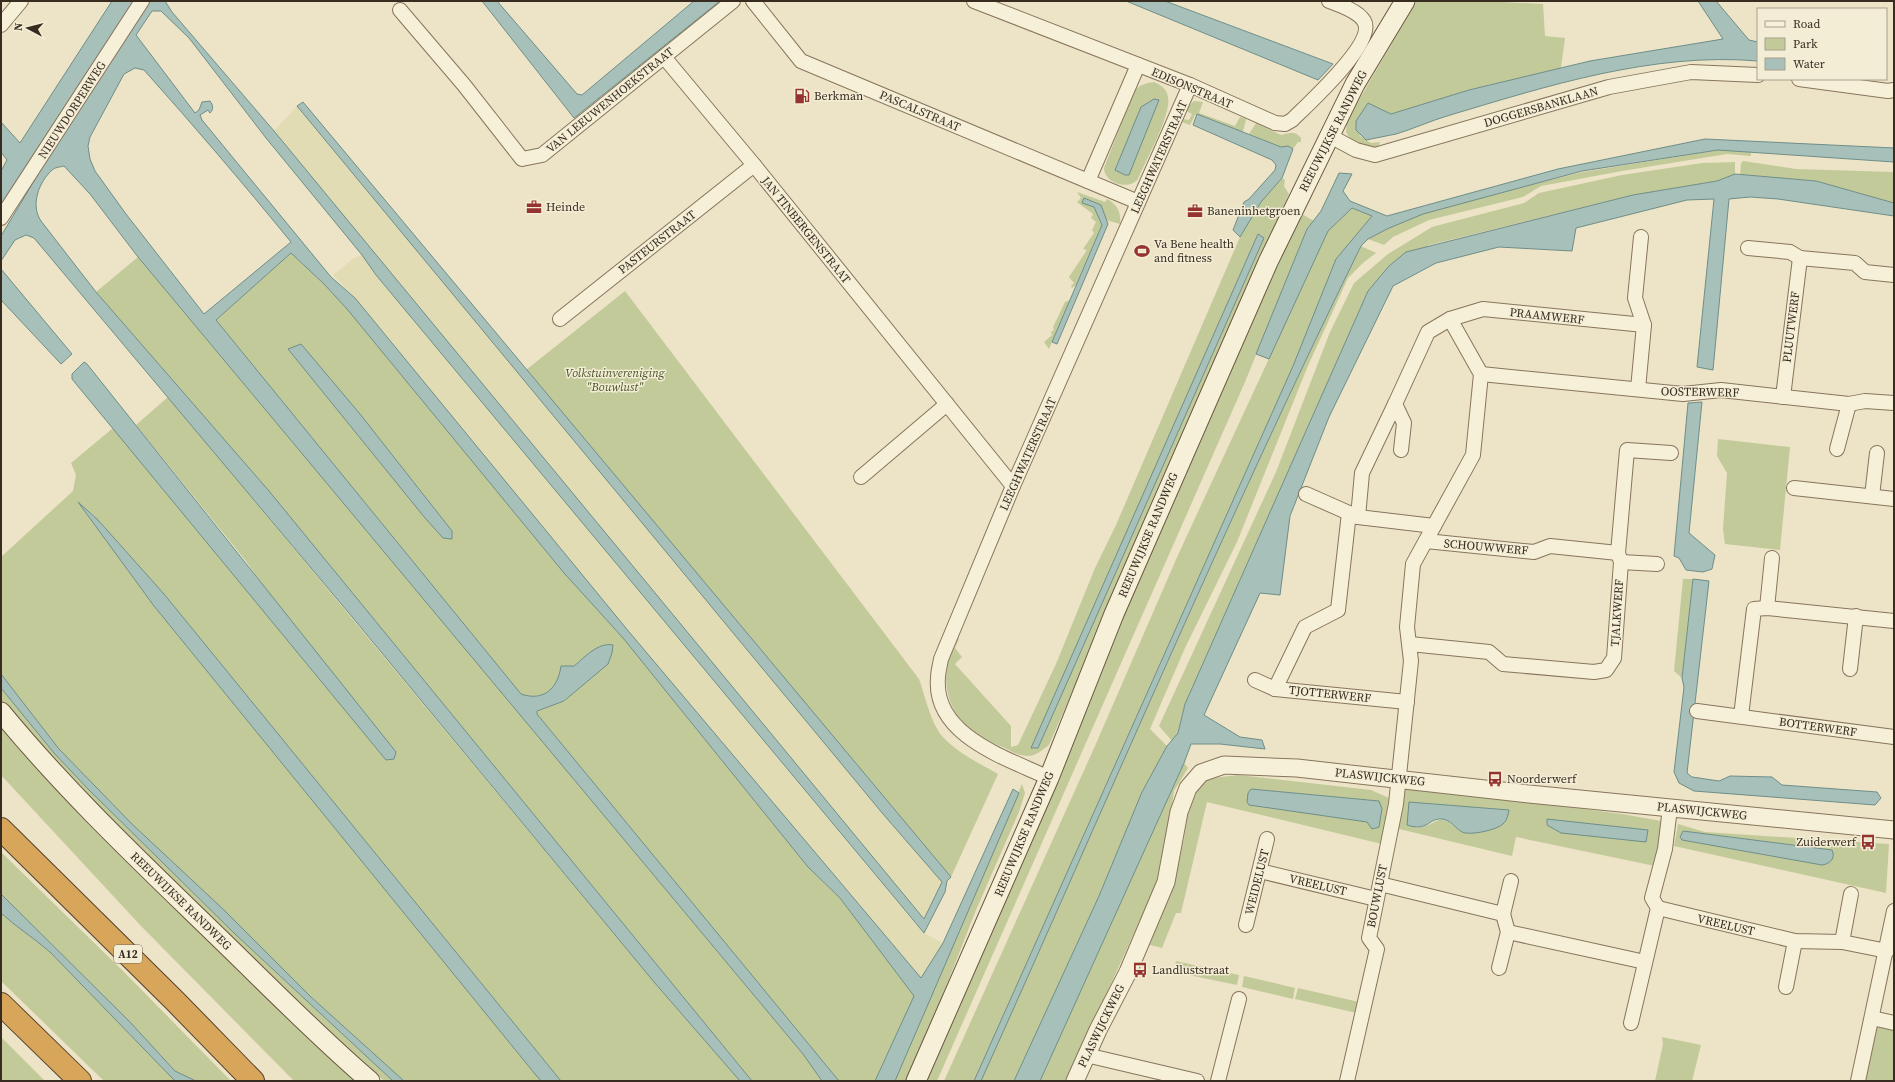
<svg xmlns="http://www.w3.org/2000/svg" width="1895" height="1082" viewBox="0 0 1895 1082" font-family="'Source Serif 4',serif">
	<style>
		.farmland { fill: #e2dcb4 }
		.green { fill: #c3ca9a; fill-rule: evenodd }
		.water { fill: #a7c0ba; stroke: #6e8e88; fill-rule: evenodd }
		.lines { fill: none; stroke-linecap: round; stroke-linejoin: round }
		.minor-casing { stroke: #87755c; stroke-width: 16 }
		.tertiary-casing { stroke: #87755c; stroke-width: 19 }
		.secondary-casing { stroke: #69563f; stroke-width: 21 }
		.motorway-casing { stroke: #554330; stroke-width: 24 }
		.minor { stroke: #f7f0d9; stroke-width: 14 }
		.tertiary { stroke: #f7f0d9; stroke-width: 17 }
		.secondary { stroke: #f7f0d9; stroke-width: 19 }
		.motorway { stroke: #d8a65b; stroke-width: 22 }
		.labels { text-anchor: middle; stroke-width: 3; stroke-linejoin: round; paint-order: stroke }
		.shield { fill: #f4edd5; stroke: #706656; stroke-width: 1 }
		.shield-label { font-size: 11px; font-weight: bold; fill: #382c20 }
		.street-label { font-size: 12px; fill: #382c20; stroke: #f4edd5 }
		.poi-label { font-size: 12px; fill: #382c20; stroke: #f4edd5; text-anchor: start }
		.park-label { font-size: 12px; font-style: italic; fill: #465327; stroke: #f4edd5 }
	</style>
	<rect width="100%" height="100%" fill="#ede3c6"/>
	<!-- farmland -->
	<g class="farmland">
		<path d="M297,106L883,814L943,882L924,920L274,131Z"/>
		<path d="M362,255L376,275L917,926L924,933L943,943L921,978L630,633L355,298L333,275L354,258Z"/>
	</g>
	<!-- green -->
	<g class="green">
		<path d="M1417,1H1482L1543,4L1545,36L1565,38L1561,68L1469,90L1391,114L1368,103L1356,121L1360,136L1371,143L1380,142L1378,147C1368,150 1350,143 1346,132L1347,120Z"/>
		<path d="M1154,82C1161,85 1167,89 1168,97C1172,114 1145,162 1138,179C1129,191 1104,183 1104,168L1134,91C1140,85 1145,83 1154,82Z"/>
		<path d="M1194,101L1203,102L1199,113L1235,126L1240,117L1246,119L1243,132L1197,114L1195,115L1190,125L1182,122L1183,119L1189,120L1192,114L1184,110Z"/>
		<path d="M1256,123L1281,135C1290,133 1295,130 1301,138V142H1298L1293,149L1288,146L1281,147L1249,134Z"/>
		<path d="M1738,147L1750,150L1751,156L1727,154L1622,171L1541,186L1523,197L1429,220L1393,237L1384,245L1368,239L1387,229L1393,215L1472,199L1583,172Z"/>
		<path d="M1743,161L1796,169L1894,172V203L1816,181L1740,175L1741,163Z"/>
		<path d="M1735,162V174L1717,181L1633,195L1429,245L1368,291L1185,704L1178,733L1172,741L1159,726L1276,472L1330,332L1354,283L1388,254L1432,227L1524,203L1539,193L1622,175L1702,163Z"/>
		<path d="M1282,178L1285,180L1284,186L1289,194L1049,745C1042,750 1036,756 1028,756C1019,756 1012,752 1005,748C978,737 955,724 948,694C943,673 949,656 956,637L959,639L955,648L962,657L955,664L1011,726V747L1018,745L1056,664L1095,568L1116,525L1240,237L1261,202ZM1258,234L1264,238L1038,748H1032Z"/>
		<path d="M1077,192L1105,202L1107,199C1118,205 1121,212 1120,224L1106,220L1101,205L1094,207L1102,225L1076,285L1072,288L1071,286L1074,283L1069,277L1087,250L1083,249L1094,233L1092,230L1096,222L1091,218L1093,214L1077,202L1081,198Z"/>
		<path d="M1352,208L1372,216L1336,259L1293,366L974,1081H944L1095,746L1178,555L1328,231Z"/>
		<path d="M1302,214L1314,221L1307,229L1245,382L937,1081H924L1118,621L1262,291Z"/>
		<path d="M1361,246L1376,253L1364,262L1348,278L1307,368L1237,542L1185,648L1150,729L1167,746L1142,792L1099,896L1014,1081H981C1107,802 1226,521 1361,246Z"/>
		<path d="M291,253L324,284L347,309L564,573L623,638L808,867L840,898L914,996L875,1081H839L537,714V711L565,701L612,653L613,645L594,650L559,677L555,687L542,695L529,697L521,694L216,320ZM301,344L360,414L452,531L425,518L288,349Z"/>
		<path d="M138,257L803,1054L822,1081H752L269,491L96,292Z"/>
		<path d="M625,291L919,679C925,696 931,723 942,736C957,753 979,763 998,774L951,877L526,370Z"/>
		<path d="M1070,300L1049,349L1044,342L1052,335L1051,332L1054,330L1053,327L1065,302Z"/>
		<path d="M168,397L654,982L740,1081H561L164,594L98,520L80,504L154,606L541,1081H404L311,997L224,910L132,824L59,749L1,674V557L73,491L76,475L71,463L113,428L386,760L245,560L136,425Z"/>
		<path d="M1718,439L1790,447L1780,550L1725,544L1723,529L1727,473L1717,456Z"/>
		<path d="M1683,579H1693L1682,678L1674,671Z"/>
		<path d="M1,688L54,753L89,790L235,934L393,1081H384L342,1046L260,968L54,763L1,700Z"/>
		<path d="M1,724L360,1081H294L141,926L1,775Z"/>
		<path d="M1184,763L1188,768L1174,791L1166,847L1154,889L1067,1081H1040Z"/>
		<path d="M1238,775L1371,790L1389,798L1382,844L1207,802L1181,913H1176L1162,948L1150,945C1164,907 1180,868 1186,827C1188,816 1187,798 1194,788C1203,777 1225,777 1238,775ZM1251,789L1379,801L1372,829L1367,822L1248,793Z"/>
		<path d="M1022,784L1025,793L1019,812L976,910L909,1081H895Z"/>
		<path d="M1405,786L1622,814L1667,822L1655,866L1516,837L1512,856L1395,828ZM1409,802L1508,810H1509L1463,833C1435,809 1443,824 1416,828Z"/>
		<path d="M1678,824L1705,832L1889,844L1886,893L1674,846ZM1683,831L1832,850L1822,865L1682,840L1680,837Z"/>
		<path d="M1,852L123,971L231,1081H196L175,1071L129,1021L1,894Z"/>
		<path d="M1,913C16,927 34,938 50,952L175,1081H104L1,981Z"/>
		<path d="M1176,961L1239,975L1237,985L1174,972Z"/>
		<path d="M1244,976L1295,988L1293,999L1242,987Z"/>
		<path d="M1298,988L1359,1002L1357,1013L1295,999Z"/>
		<path d="M1876,1024L1894,1028V1081H1863Z"/>
		<path d="M1,1037L45,1081H1Z"/>
		<path d="M1662,1037L1701,1045L1692,1081H1655L1663,1044Z"/>
	</g>
	<!-- water -->
	<g class="water">
		<path d="M112,1H134L1,206V171L7,160L1,152V122L20,143Z"/>
		<path d="M150,1H165L172,12L274,131L924,919L942,882L883,814L297,106L303,102L951,877L947,881L945,892L924,933L376,275L362,255L266,138L189,38L161,11H152L136,35L195,113L199,110L202,102L210,101C213,105 214,109 210,113L208,110L200,115L202,120L331,277L355,298L630,633L921,978L943,943L1013,789L1019,793L895,1081H875L914,996L840,898L808,867L623,638L564,573L347,309L324,284L291,253L216,320L521,694C544,702 558,688 561,666H574C585,657 598,642 613,645L612,653L608,664L564,701L537,711V714L839,1081H822L803,1054L138,257L90,194L64,166C61,167 55,167 52,170C39,182 30,205 41,221L96,292L269,491L752,1081H740L654,982L353,618L34,238L26,235L15,240L1,261V236L43,166ZM135,68L144,70C194,126 243,183 291,242L204,314L126,214L95,171L90,159L88,146L90,137L124,74Z"/>
		<path d="M482,1H497L577,94L582,95L694,1H720L574,118Z"/>
		<path d="M1126,1H1165L1333,64L1318,80Z"/>
		<path d="M1698,1H1716L1749,40L1758,42V61C1653,52 1547,86 1447,116C1430,121 1413,129 1396,134C1386,136 1376,138 1366,140L1356,130V121L1368,103L1391,114L1469,90L1590,61L1723,39Z"/>
		<path d="M1154,99L1159,100L1129,175H1125L1115,170L1141,107Z"/>
		<path d="M1197,114L1281,147L1288,146L1293,149L1282,178L1261,202L1240,237L1233,230L1244,202L1249,199L1275,170L1276,165L1272,160L1193,125Z"/>
		<path d="M1705,139L1894,148V162L1718,150L1582,171L1423,214L1387,229L1368,239L1361,246C1226,520 1107,802 981,1081H974L1293,366L1336,259L1372,216L1352,208L1328,231L1269,359L1256,354L1307,229L1321,211L1339,173L1352,174L1343,191L1350,201L1387,216L1558,169Z"/>
		<path d="M1735,174L1816,181L1894,203V216L1778,199L1750,197L1729,199L1713,370L1697,367L1714,199L1687,200L1576,228L1572,251L1499,247L1436,263L1393,286L1329,417L1290,516L1280,595L1260,593L1204,715L1240,737L1262,740L1265,749L1220,744H1191L1184,763L1040,1081H1014L1099,896L1142,792L1167,746L1178,733L1185,704L1368,291L1389,266L1406,252L1633,195L1717,181Z"/>
		<path d="M1084,198L1101,205L1108,224L1057,344L1052,342L1102,225L1094,207L1082,203Z"/>
		<path d="M1258,234L1264,238L1038,748H1031Z"/>
		<path d="M1,269L72,354L61,364L1,300Z"/>
		<path d="M301,344L360,414L452,531V539L443,538L425,518L288,349Z"/>
		<path d="M84,362L87,364L396,752L394,759L386,760L72,379V374Z"/>
		<path d="M1702,402L1689,533L1715,555L1712,569L1703,572L1686,570L1679,558L1674,556L1688,403Z"/>
		<path d="M78,502L98,520L164,594L561,1081H541L535,1074L154,606Z"/>
		<path d="M1693,579L1709,581L1687,773L1692,777L1719,781L1730,776L1772,777L1782,785L1877,792L1881,798L1875,805L1694,791L1679,783L1674,772L1684,687L1682,678Z"/>
		<path d="M1,674L59,749L132,824L224,910L311,997L404,1081H393L235,934L89,790L54,753L1,688Z"/>
		<path d="M1251,789L1379,801L1382,809L1379,827L1372,829L1367,822L1249,805L1247,802L1248,793Z"/>
		<path d="M1409,802L1509,810C1508,815 1507,821 1503,824C1497,830 1469,836 1462,832C1455,828 1451,820 1442,819C1428,818 1428,832 1407,825Z"/>
		<path d="M1547,819L1648,830L1646,842L1561,833L1547,825Z"/>
		<path d="M1683,831L1832,850C1836,858 1830,864 1822,865L1682,840L1680,837Z"/>
		<path d="M1,894L129,1021L175,1071L196,1081H175L50,952C34,938 16,927 1,913Z"/>
	</g>
	<g class="lines">
		<!-- minor casing -->
		<g class="minor-casing">
			<g id="minor">
				<path d="M753,1L801,61L1138,202"/>
				<path d="M974,1L1190,85L1275,123L1285,124L1292,120C1307,105 1377,42 1364,21C1358,11 1340,5 1329,1"/>
				<path d="M400,10L464,85L522,159L542,155L733,1"/>
				<path d="M1,25L21,1"/>
				<path d="M664,57L754,165L1013,486"/>
				<path d="M1799,79L1888,91L1894,90"/>
				<path d="M1330,136L1356,150L1375,155L1609,87L1691,72L1758,75"/>
				<path d="M1088,181L1138,65"/>
				<path d="M1,218L142,1"/>
				<path d="M1748,248L1790,252L1800,258"/>
				<path d="M560,319L754,165"/>
				<path d="M1481,374L1683,394L1721,390L1849,404L1865,401L1894,403"/>
				<path d="M1638,389L1644,325L1635,298L1641,237"/>
				<path d="M1783,397L1800,258L1855,263L1865,272L1894,275"/>
				<path d="M1837,449L1849,404"/>
				<path d="M1401,450L1404,423L1395,404L1428,332L1450,319L1483,309L1644,325"/>
				<path d="M861,477L947,404"/>
				<path d="M1794,488L1894,499"/>
				<path d="M1306,494L1358,517L1434,526"/>
				<path d="M1872,496L1877,453"/>
				<path d="M1358,517L1362,473L1395,404"/>
				<path d="M1426,541L1534,552L1550,546L1618,553"/>
				<path d="M1621,562L1657,564"/>
				<path d="M1767,608L1772,558"/>
				<path d="M1410,644L1489,652L1503,664L1594,672L1606,670L1614,658L1621,562L1618,553L1627,450L1671,453"/>
				<path d="M1850,669L1856,616"/>
				<path d="M1255,680L1275,689L1407,702"/>
				<path d="M1275,689L1305,627L1338,610L1349,513"/>
				<path d="M1697,711L1894,737"/>
				<path d="M1741,716L1754,609L1767,608L1894,621"/>
				<path d="M1049,778C1007,758 933,736 938,678C938,672 940,665 941,659L1013,486L1190,85"/>
				<path d="M1260,871L1376,899"/>
				<path d="M1380,884L1503,914"/>
				<path d="M1658,908L1795,941L1842,942L1887,951"/>
				<path d="M1246,925L1267,839"/>
				<path d="M1508,932L1645,962"/>
				<path d="M1842,942L1851,894"/>
				<path d="M1499,968L1508,932L1503,914L1511,881"/>
				<path d="M1786,987L1795,941"/>
				<path d="M1872,1018L1894,1023"/>
				<path d="M1631,1023L1658,908L1652,898L1665,849L1670,808"/>
				<path d="M1086,1055L1197,1081"/>
				<path d="M1218,1081L1239,999"/>
				<path d="M1347,1081L1377,949L1369,938L1396,804L1411,661L1407,627L1413,564L1473,455L1481,374L1450,319"/>
				<path d="M1858,1081L1894,911"/>
			</g>
		</g>
		<!-- tertiary casing -->
		<g class="tertiary-casing">
			<path id="tertiary" d="M1075,1081L1098,1030L1128,972L1166,882L1179,812L1188,788L1201,773L1224,765L1297,768L1529,794L1894,830"/>
		</g>
		<!-- secondary casing -->
		<g class="secondary-casing">
			<g id="secondary">
				<path d="M1,712C66,791 139,860 212,931C264,981 315,1034 370,1081"/>
				<path d="M916,1081L1049,778L1114,614L1268,262L1355,84L1405,1"/>
			</g>
		</g>
		<!-- motorway casing -->
		<g class="motorway-casing">
			<g id="motorway">
				<path d="M1,829L175,1001L253,1081"/>
				<path d="M1,1004L80,1081"/>
			</g>
		</g>
		<!-- minor -->
		<use href="#minor" class="minor"/>
		<!-- tertiary -->
		<use href="#tertiary" class="tertiary"/>
		<!-- secondary -->
		<use href="#secondary" class="secondary"/>
		<!-- motorway -->
		<use href="#motorway" class="motorway"/>
	</g>
	<!-- icons -->
	<defs>
		<g id="fuel-bare" transform="scale(1.2)"><path d="M-5.5-6h7V0h2V4h1.3V-2.5L3-4.5l.8-.8L6-3V5H2.5V1h-1V6h-7ZM-4.2-4.7v3.2H.2V-4.7Z" fill="#94332f" stroke="#f4edd5" stroke-width="2.5" paint-order="stroke"/></g>
		<g id="office-bare" transform="scale(1.2)"><path d="M-6-3h4V-5.5h4V-3h4V5H-6ZM-1-4.5V-3h2v-1.5ZM-6 0V1H6V0Z" fill="#94332f" stroke="#f4edd5" stroke-width="2.5" paint-order="stroke"/></g>
		<g id="stadium-bare" transform="scale(1.2)"><path d="M0-5a6.5 5 0 1 0 0 10a6.5 5 0 1 0 0-10ZM-3.5-1.8h7v3.6h-7Z" fill="#94332f" stroke="#f4edd5" stroke-width="2.5" paint-order="stroke"/></g>
		<g id="bus-bare" transform="scale(1.2)"><path d="M-5-6H5V4H4V6H2V4H-2V6H-4V4H-5ZM-3.5-4V0h7V-4ZM-3.5 1.2v1.5H-2V1.2ZM2 1.2v1.5H3.5V1.2Z" fill="#94332f" stroke="#f4edd5" stroke-width="2.5" paint-order="stroke"/></g>
	</defs>
	<g fill-rule="evenodd">
		<use href="#fuel-bare" x="802" y="96"/>
		<use href="#office-bare" x="534" y="207"/>
		<use href="#office-bare" x="1195" y="211"/>
		<use href="#stadium-bare" x="1142" y="251"/>
		<use href="#bus-bare" x="1495" y="779"/>
		<use href="#bus-bare" x="1868" y="842"/>
		<use href="#bus-bare" x="1140" y="970"/>
	</g>
	<g class="labels">
		<!-- shield labels -->
		<rect class="shield" x="114" y="945" width="28" height="18" rx="3"/>
		<g class="shield-label">
			<text x="128" y="958">A12</text>
		</g>
		<!-- street labels -->
		<g class="street-label">
			<text transform="translate(1192 88) rotate(23)" y="4">EDISONSTRAAT</text>
			<text transform="translate(610 100) rotate(-39)" y="4">VAN LEEUWENHOEKSTRAAT</text>
			<text transform="translate(1541 107) rotate(-16)" y="4">DOGGERSBANKLAAN</text>
			<text transform="translate(72 110) rotate(-57)" y="4">NIEUWDORPERWEG</text>
			<text transform="translate(920 111) rotate(23)" y="4">PASCALSTRAAT</text>
			<text transform="translate(1333 131) rotate(-63)" y="4">REEUWIJKSE RANDWEG</text>
			<text transform="translate(1159 157) rotate(-66)" y="4">LEEGHWATERSTRAAT</text>
			<text transform="translate(806 230) rotate(51)" y="4">JAN TINBERGENSTRAAT</text>
			<text transform="translate(657 242) rotate(-38)" y="4">PASTEURSTRAAT</text>
			<text transform="translate(1547 316) rotate(6)" y="4">PRAAMWERF</text>
			<text transform="translate(1791 327) rotate(-83)" y="4">PLUUTWERF</text>
			<text transform="translate(1700 392) rotate(1)" y="4">OOSTERWERF</text>
			<text transform="translate(1028 454) rotate(-66)" y="4">LEEGHWATERSTRAAT</text>
			<text transform="translate(1148 535) rotate(-67)" y="4">REEUWIJKSE RANDWEG</text>
			<text transform="translate(1486 547) rotate(5)" y="4">SCHOUWWERF</text>
			<text transform="translate(1617 613) rotate(-86)" y="4">TJALKWERF</text>
			<text transform="translate(1330 694) rotate(6)" y="4">TJOTTERWERF</text>
			<text transform="translate(1818 727) rotate(8)" y="4">BOTTERWERF</text>
			<text transform="translate(1380 777) rotate(6)" y="4">PLASWIJCKWEG</text>
			<text transform="translate(1702 811) rotate(6)" y="4">PLASWIJCKWEG</text>
			<text transform="translate(1024 834) rotate(-67)" y="4">REEUWIJKSE RANDWEG</text>
			<text transform="translate(1257 882) rotate(-76)" y="4">WEIDELUST</text>
			<text transform="translate(1318 885) rotate(13)" y="4">VREELUST</text>
			<text transform="translate(1377 896) rotate(-79)" y="4">BOUWLUST</text>
			<text transform="translate(181 901) rotate(44)" y="4">REEUWIJKSE RANDWEG</text>
			<text transform="translate(1726 925) rotate(13)" y="4">VREELUST</text>
			<text transform="translate(1101 1026) rotate(-64)" y="4">PLASWIJCKWEG</text>
		</g>
		<!-- poi labels -->
		<g class="poi-label">
			<text x="814" y="100">Berkman</text>
			<text x="546" y="211">Heinde</text>
			<text x="1207" y="215">Baneninhetgroen</text>
			<text x="1154" y="248">Va Bene health<tspan x="1154" dy="14">and fitness</tspan></text>
			<text x="1507" y="783">Noorderwerf</text>
			<text x="1856" y="846" text-anchor="end">Zuiderwerf</text>
			<text x="1152" y="974">Landluststraat</text>
		</g>
		<!-- park labels -->
		<g class="park-label">
			<text x="615" y="377">Volkstuinvereniging<tspan x="615" dy="14">"Bouwlust"</tspan></text>
		</g>
	</g>
	<!-- border -->
	<rect width="1895" height="1082" fill="none" stroke="#382c20" stroke-width="4"/>
	<!-- legend -->
	<rect x="1757" y="8" width="130" height="72" fill="#f4edd5" stroke="#a9a08d"/>
	<rect x="1765" y="21" width="20" height="6" fill="#f7f0d9" stroke="#a9a08d"/>
	<text x="1793" y="28" font-size="12" fill="#382c20">Road</text>
	<rect x="1765" y="38" width="20" height="12" fill="#c3ca9a" stroke="#a9a08d"/>
	<text x="1793" y="48" font-size="12" fill="#382c20">Park</text>
	<rect x="1765" y="58" width="20" height="12" fill="#a7c0ba" stroke="#a9a08d"/>
	<text x="1793" y="68" font-size="12" fill="#382c20">Water</text>
	<!-- north arrow -->
	<g transform="translate(28 28) rotate(277)" stroke="#f4edd5" stroke-width="3" paint-order="stroke">
	<path d="M0-3L7 15L0 10L-7 15Z" fill="#382c20"/>
	<text y="-6" font-size="11" font-weight="bold" text-anchor="middle" fill="#382c20">N</text>
	</g>
</svg>
